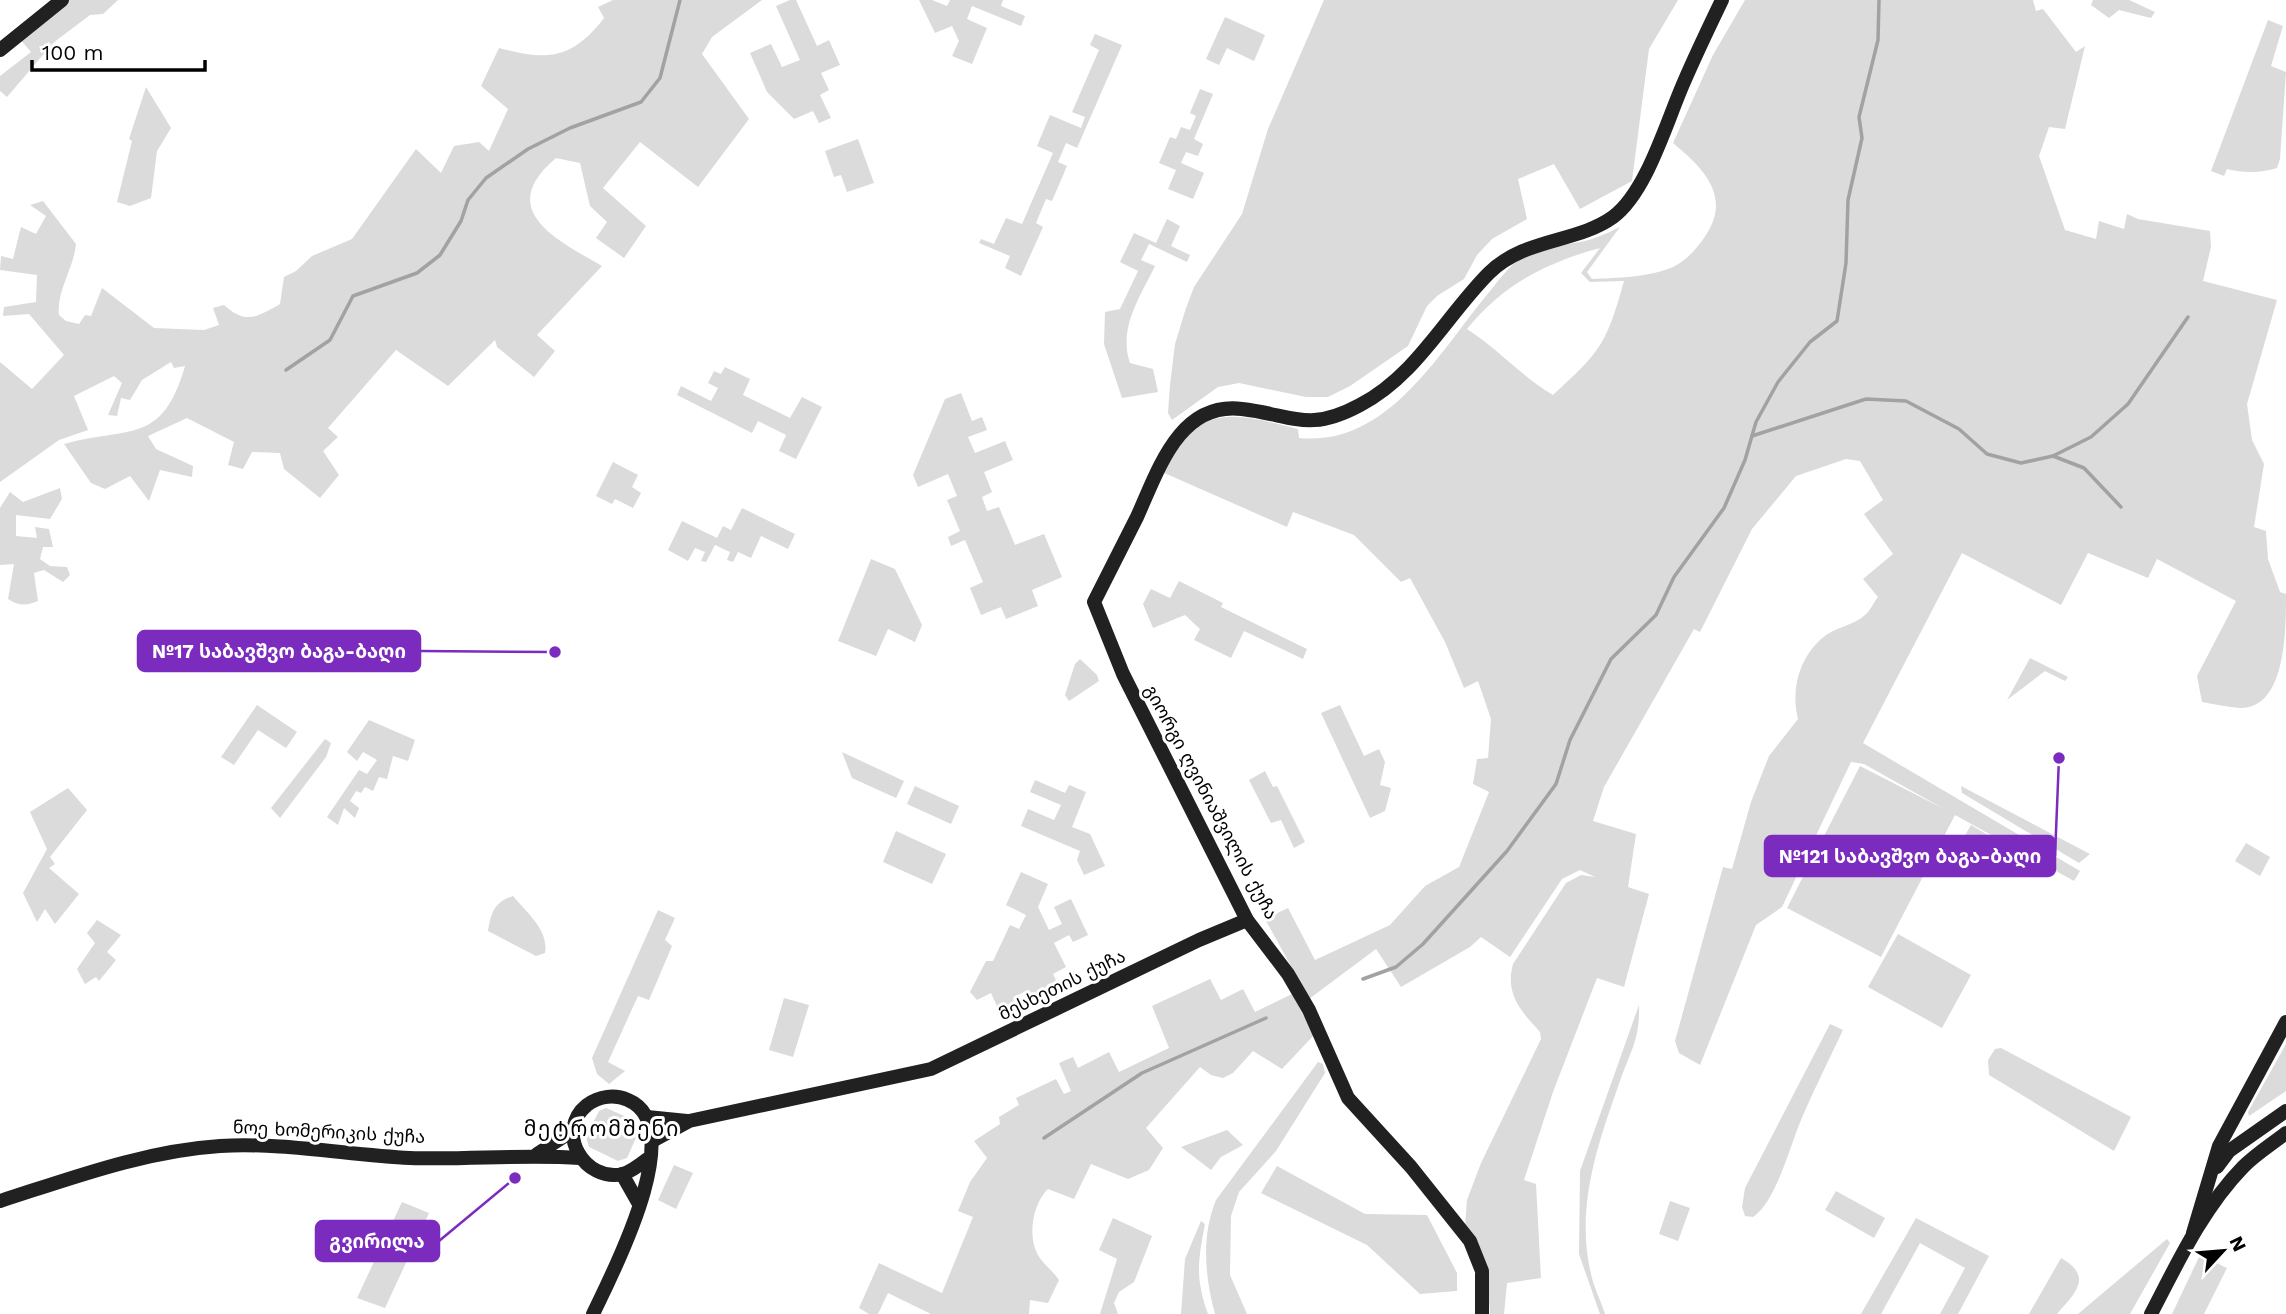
<svg xmlns="http://www.w3.org/2000/svg" width="2286" height="1314" viewBox="0 0 2286 1314" font-family="'Work Sans','Noto Sans Georgian',sans-serif">
	<style>
		.green { fill: #dbdbdb; fill-rule: evenodd }
		.lines { fill: none; stroke-linecap: round; stroke-linejoin: round }
		.stream { stroke: #a2a2a2; stroke-width: 3.5 }
		.secondary { stroke: #212121; stroke-width: 14 }
		.labels { text-anchor: middle; stroke-width: 6; stroke-linejoin: round; paint-order: stroke }
		.street-label { font-size: 18px; fill: #000; stroke: #fff }
		.quarter-label { font-size: 21px; letter-spacing: 2px; fill: #000; stroke: #fff }
		.leader { fill: none; stroke: #7b2cbf; stroke-width: 2.5 }
		.callout-dot { fill: #7b2cbf; stroke: #fff; stroke-width: 2.5 }
		.callout { fill: #7b2cbf; stroke: #7b2cbf; stroke-width: 2.5 }
		.callout-label { font-size: 19px; text-anchor: middle; font-weight: bold; fill: #fff }
	</style>
	<rect width="100%" height="100%" fill="#fff"/>
	<!-- green -->
	<g class="green">
		<path d="M69,0H118L103,14L90,15L53,43L7,97L0,91V76L31,52L19,38Z"/>
		<path d="M613,0H762L712,37L702,54L749,119L698,187L640,142L603,188L646,226L624,258L596,238L607,222L590,206L580,163L556,158C494,210 557,240 602,266L537,335L555,351L534,377L497,347L495,340L448,386L396,350L328,428L338,437L323,451L339,475L320,498L284,469L280,453L252,452L243,469L228,465L234,442L187,418L148,436L156,449L193,466L192,477L160,470L149,501L130,476L105,489L91,483L64,444C129,426 162,446 185,366L174,368L171,362L142,380L130,400L121,398L117,416L108,415L122,383L114,376L74,396L88,430L59,440L0,482V362L32,389L64,355L29,314L3,316L4,307L36,302L37,275L0,270L1,256L13,259L21,227L36,234L46,216L30,205L43,201L76,244C74,268 56,292 59,315L66,321L79,324L85,315L91,316L102,288L154,328L204,330L219,325L213,308L224,305C246,325 257,317 280,304L284,277L296,271L312,256L352,239L416,149L441,173L454,146L479,142L489,151L508,109L481,86L499,48C546,61 572,60 604,18L598,7Z"/>
		<path d="M790,0H796L817,46L829,40L840,65L821,73L829,90L820,95L831,118L819,123L813,111L794,119L767,92L750,53L771,44L782,67L800,60L776,6Z"/>
		<path d="M919,0H932L947,6L950,0H1003L1001,6L1025,16L1021,26L972,6L967,19L987,28L972,64L952,56L959,41L952,26L935,33Z"/>
		<path d="M1324,0H1678L1649,49L1632,181L1580,209L1554,164L1518,179L1527,219L1492,239L1477,255L1464,279L1437,296L1427,306L1408,346L1350,386L1328,397H1306L1239,383L1218,387L1172,420L1168,413L1170,385L1175,344L1186,308L1194,287L1242,214L1268,129Z"/>
		<path d="M1745,0H2033L2036,11L2043,9L2076,52L2085,46L2065,129L2049,127L2039,156L2065,230L2096,239L2099,221L2124,229L2127,214L2138,219L2210,231L2211,247L2203,281L2277,300L2247,404L2252,440L2264,464L2254,527L2266,531L2268,559L2280,592L2286,594C2286,631 2286,709 2240,708C2228,707 2214,704 2202,702L2197,676L2236,601L2157,559L2148,578L2088,553L2061,605L1962,553L1863,743L2080,871L2074,881L1955,815L1881,957L1787,908L1860,766L1944,809L1864,764L1851,762L1782,907L1756,925L1700,1065L1679,1053L1675,1041L1723,867L1732,869L1751,802L1769,756L1798,719C1791,691 1798,660 1821,639C1834,627 1853,626 1865,615C1870,611 1874,602 1878,597L1863,579L1893,554L1864,514L1883,500L1860,461L1846,459L1796,476L1752,529L1700,632L1694,629L1604,787L1593,821L1636,834L1628,887L1649,894L1624,987L1597,978L1553,1092L1524,1180L1536,1184L1541,1278L1507,1283L1504,1314H1490L1487,1274L1465,1227L1467,1200L1481,1163L1541,1039L1540,1032C1520,1010 1505,994 1513,964L1566,883L1581,875L1595,877L1580,870L1562,879L1510,957L1481,937L1470,947L1401,987L1376,949L1309,999L1265,919L1288,908L1315,960L1390,925L1425,886L1459,867L1489,792L1473,784L1477,759L1488,758L1491,719L1478,681L1464,688L1445,642L1410,578L1401,582L1354,535L1293,512L1287,527L1162,472C1171,460 1179,441 1191,431C1222,405 1263,421 1298,429L1299,438C1387,447 1438,354 1486,296C1496,284 1509,265 1523,257C1539,247 1557,246 1574,243C1590,241 1606,234 1620,227L1587,272L1592,279C1617,278 1650,277 1673,267C1687,260 1695,250 1704,238C1733,197 1704,169 1673,143L1713,55ZM1600,248L1581,273L1590,282L1624,281C1606,345 1601,351 1553,395C1521,376 1498,349 1467,329C1503,285 1545,263 1600,248Z"/>
		<path d="M2093,0H2129L2155,12L2151,18L2119,10L2109,18L2091,5Z"/>
		<path d="M1225,17L1265,35L1254,61L1227,48L1219,65L1206,59Z"/>
		<path d="M2268,20L2283,26L2271,66L2286,72L2280,159L2277,168C2261,173 2243,173 2227,169L2224,176L2211,171Z"/>
		<path d="M1095,34L1122,45L1077,148L1066,143L1058,162L1067,166L1052,201L1046,199L1036,223L1043,227L1021,276L1005,268L1010,256L979,243L981,239L994,244L1006,218L1022,224L1053,153L1037,146L1050,115L1081,128L1085,117L1072,112L1099,50L1090,45Z"/>
		<path d="M146,87L171,128L157,151L151,198L130,206L117,202L132,141L129,139Z"/>
		<path d="M1200,89L1213,94L1194,139L1203,144L1198,156L1186,152L1181,163L1204,173L1193,199L1168,189L1176,170L1159,163L1170,137L1176,139L1181,127L1190,130L1196,116L1190,113Z"/>
		<path d="M858,139L874,183L847,192L841,175L834,177L825,151Z"/>
		<path d="M1167,219L1180,226L1171,246L1190,255L1187,262L1149,244L1141,260L1155,266C1140,297 1118,328 1130,363L1153,369L1158,392L1122,398L1104,344L1105,312L1120,309L1138,271L1120,262L1134,233L1156,243Z"/>
		<path d="M725,367L750,379L743,395L790,418L802,397L822,407L796,459L779,451L786,435L758,421L752,433L677,395L681,386L711,401L718,388L708,383L714,371L721,374Z"/>
		<path d="M961,393L972,421L982,417L987,430L968,437L975,453L1005,441L1013,460L984,472L992,492L982,497L987,511L999,507L1015,545L1044,534L1062,577L1032,590L1038,606L1006,619L1001,607L981,615L970,588L983,582L965,540L951,546L948,537L960,531L947,500L957,496L948,474L918,487L913,475L945,399Z"/>
		<path d="M613,462L638,475L632,487L641,493L633,508L615,499L612,504L596,496Z"/>
		<path d="M60,488L62,499L50,519L16,515V536L37,538L35,527L49,529L53,547H43L40,559L50,566L67,567L70,575L63,582L44,570L34,573L38,601C26,606 19,606 8,599L14,564L0,565V508L10,492L23,502Z"/>
		<path d="M742,508L795,534L788,549L761,536L751,558L738,552L733,562L727,560L730,552L715,545L706,562L701,561L705,552L695,548L688,561L668,550L682,521L717,538L723,526L731,530Z"/>
		<path d="M871,559L895,569L922,625L915,642L888,629L876,656L838,641Z"/>
		<path d="M1179,581L1223,603L1221,607L1307,649L1303,659L1244,631L1231,658L1194,640L1200,629L1185,615L1153,628L1143,604L1151,589L1170,598Z"/>
		<path d="M2030,658L2068,677L2065,681L2045,671L2007,700Z"/>
		<path d="M1080,659L1097,675L1099,681L1069,701L1065,695L1075,664Z"/>
		<path d="M257,705L297,732L286,748L258,730L234,765L221,757Z"/>
		<path d="M1340,705L1364,756L1379,749L1385,762L1380,785L1391,788L1385,811L1370,818L1321,713Z"/>
		<path d="M369,720L415,740L408,761L393,756L387,779L379,777L373,791L365,787L361,793L356,791L350,801L359,808L355,818L344,808L338,825L327,817L359,770L367,774L377,760L363,752L357,761L347,752Z"/>
		<path d="M325,739L331,743L326,757L280,818L271,808Z"/>
		<path d="M842,752L904,781L896,798L852,778Z"/>
		<path d="M1265,771L1273,787L1277,786L1305,842L1294,848L1281,820L1271,823L1249,780Z"/>
		<path d="M1035,780L1065,793L1069,785L1086,792L1072,827L1090,834L1105,866L1084,875L1077,860L1080,851L1021,826L1028,809L1054,820L1061,805L1030,792Z"/>
		<path d="M915,786L959,806L951,824L907,804Z"/>
		<path d="M1961,786L2090,854L2079,863L1962,793Z"/>
		<path d="M68,788L87,810L50,857L55,864L49,868L79,894L55,924L45,909L37,922L23,893L47,849L30,812Z"/>
		<path d="M1971,825L2008,847L1997,866L1960,844Z"/>
		<path d="M896,831L946,854L932,884L883,862Z"/>
		<path d="M2246,843L2270,857L2260,876L2235,861Z"/>
		<path d="M1021,872L1048,884L1038,907L1049,930L1062,924L1054,907L1071,899L1088,935L1073,942L1069,935L1054,943L1066,967L1053,974L1062,993L1036,1005L1028,990L1014,997L1018,1007L1001,1015L991,993L977,1000L970,992L986,961H993L1010,925L1019,929L1026,915L1006,905Z"/>
		<path d="M513,896C527,913 549,930 545,953L536,956L488,931C491,913 494,902 513,896Z"/>
		<path d="M658,910L675,918L665,940L672,946L649,1000L638,996L608,1062L625,1071L609,1084L597,1074L592,1058Z"/>
		<path d="M97,920L121,935L107,952L116,960L99,981L96,977L85,984L77,969L95,943L87,933Z"/>
		<path d="M1898,934L1971,975L1942,1028L1868,987Z"/>
		<path d="M1210,979L1221,1000L1243,989L1255,1012L1292,994L1314,1035L1282,1069L1253,1051L1233,1073L1223,1078L1211,1075L1200,1067L1146,1128L1163,1148L1149,1170L1128,1179L1091,1164L1074,1199L1048,1189C1033,1203 1027,1236 1038,1255C1043,1264 1053,1271 1059,1280L1048,1303L1030,1300L1029,1314H931L888,1293L878,1314H869L859,1308L879,1263L942,1293L973,1217L958,1211L970,1182L987,1158L974,1141L1000,1124L999,1117L1019,1105L1016,1098L1056,1079L1064,1094L1071,1091L1059,1063L1073,1057L1078,1068L1109,1052L1119,1072L1169,1048L1152,1006Z"/>
		<path d="M784,998L809,1005L793,1057L769,1050Z"/>
		<path d="M1639,1005C1640,1039 1631,1050 1620,1081C1598,1143 1575,1208 1591,1274C1594,1288 1601,1301 1605,1314H1600L1579,1254L1580,1171Z"/>
		<path d="M1830,1024L1843,1030C1829,1060 1814,1089 1801,1120C1790,1146 1776,1202 1753,1217L1745,1216L1742,1207L1745,1188Z"/>
		<path d="M2286,1044V1091L2249,1116L2248,1112Z"/>
		<path d="M2001,1048L2131,1117L2114,1151L1989,1075L1988,1060L1995,1049Z"/>
		<path d="M1318,1062L1323,1064L1325,1073L1276,1151L1239,1192L1231,1216L1230,1275L1247,1314H1215C1205,1278 1201,1236 1216,1200Z"/>
		<path d="M606,1108L636,1121L640,1129L627,1158L618,1161L589,1147L586,1137L599,1111Z"/>
		<path d="M1227,1130L1243,1145L1221,1157L1211,1170L1181,1147Z"/>
		<path d="M674,1165L693,1173L676,1209L658,1200Z"/>
		<path d="M1277,1166L1365,1214L1427,1215L1457,1273V1291L1420,1294L1367,1245L1261,1193Z"/>
		<path d="M1836,1191L1885,1218L1874,1238L1825,1210Z"/>
		<path d="M1670,1201L1690,1208L1678,1241L1659,1234Z"/>
		<path d="M402,1202L429,1213L385,1308L357,1298Z"/>
		<path d="M1113,1218L1152,1236L1134,1282L1119,1292L1114,1303L1118,1314H1100L1117,1259L1099,1250Z"/>
		<path d="M1916,1218L1989,1256L1958,1314H1940L1965,1268L1920,1243L1881,1314H1861Z"/>
		<path d="M1201,1221L1205,1224C1198,1261 1195,1278 1208,1314H1181L1185,1259Z"/>
		<path d="M2167,1239L2170,1243L2130,1314H2078Z"/>
		<path d="M2200,1255L2227,1268L2204,1314H2172Z"/>
		<path d="M2061,1258C2094,1277 2075,1293 2057,1314H2029Z"/>
	</g>
	<g class="lines">
		<!-- stream -->
		<g class="stream">
			<path d="M286,370L330,340L353,296L417,273L440,255L461,221L468,200L486,178L528,149L570,128L641,102L660,78L680,0"/>
			<path d="M1752,436L1866,399L1906,401L1959,429L1987,454L2021,463L2053,456L2091,437L2128,404L2188,317"/>
			<path d="M2053,456L2084,468L2121,507"/>
			<path d="M1363,979L1396,967L1423,944L1507,851L1556,784L1570,740L1611,659L1656,615L1674,577L1724,508L1745,460L1756,422L1778,382L1810,342L1837,321L1846,263L1848,200L1862,138L1859,117L1878,40L1879,0"/>
			<path d="M1044,1138L1142,1073L1266,1018"/>
		</g>
		<!-- secondary -->
		<g class="secondary">
			<path d="M0,50L62,0"/>
			<path d="M647,1117L687,1121"/>
			<path d="M652,1141L689,1121L931,1069L1199,940L1247,920"/>
			<path d="M537,1154L574,1130"/>
			<path d="M2217,1167L2229,1151L2286,1111"/>
			<path d="M622,1174L639,1204"/>
			<path d="M0,1201C72,1178 144,1151 220,1146C282,1142 348,1155 410,1158C467,1160 523,1154 580,1158"/>
			<path d="M2193,1233L2219,1146L2286,1022"/>
			<path d="M593,1314C612,1274 690,1126 628,1100C615,1094 599,1096 587,1105C554,1132 585,1183 623,1174C633,1171 642,1163 650,1157"/>
			<path d="M1482,1314V1271L1470,1241L1411,1167L1348,1098L1309,1010L1288,974L1247,920L1123,674L1094,602C1108,574 1123,545 1137,517C1158,471 1179,401 1242,409C1293,415 1308,433 1360,405C1416,376 1446,316 1489,273C1524,238 1577,243 1613,217C1647,192 1667,120 1684,82C1696,54 1709,27 1722,0"/>
			<path d="M2151,1314C2177,1264 2203,1208 2243,1167C2256,1154 2272,1144 2286,1133"/>
		</g>
	</g>
	<g class="labels">
		<!-- street labels -->
		<g class="street-label">
			<text transform="translate(1211 802) rotate(62)" y="6">გიორგი ღვინიაშვილის ქუჩა</text>
			<text transform="translate(1062 985) rotate(-26)" y="6">მესხეთის ქუჩა</text>
			<text transform="translate(329 1132) rotate(3)" y="6">ნოე ხომერიკის ქუჩა</text>
		</g>
		<!-- quarter labels -->
		<g class="quarter-label">
			<text x="602" y="1136">მეტრომშენი</text>
		</g>
	</g>
	<!-- callouts -->
	<path class="leader" d="M555 652L420 651M2059 758L2055 856M515 1178L439 1241"/>
	<g class="callout-dot">
		<circle cx="555" cy="652" r="7"/>
		<circle cx="2059" cy="758" r="7"/>
		<circle cx="515" cy="1178" r="7"/>
	</g>
	<g class="callout">
		<rect x="138" y="631" width="282" height="40" rx="7"/>
		<rect x="1765" y="836" width="290" height="40" rx="7"/>
		<rect x="316" y="1221" width="123" height="40" rx="7"/>
	</g>
	<g class="callout-label">
		<text x="279" y="658">№17 საბავშვო ბაგა-ბაღი</text>
		<text x="1910" y="863">№121 საბავშვო ბაგა-ბაღი</text>
		<text x="377" y="1248">გვირილა</text>
	</g>
	<!-- north arrow -->
	<g transform="translate(2223 1251) rotate(64)" stroke="#ffffff" stroke-width="5" paint-order="stroke">
	<path d="M0-5L12 26L0 18L-12 26Z" fill="#000000"/>
	<text y="-10" font-size="19" font-weight="bold" text-anchor="middle" fill="#000000">N</text>
	</g>
	<!-- scale -->
	<path d="M32 60v10h173v-10" fill="none" stroke="#000000" stroke-width="3.5"/>
	<text x="42" y="60" font-size="21" fill="#000000" stroke="#ffffff" stroke-width="5" paint-order="stroke">100 m</text>
</svg>
